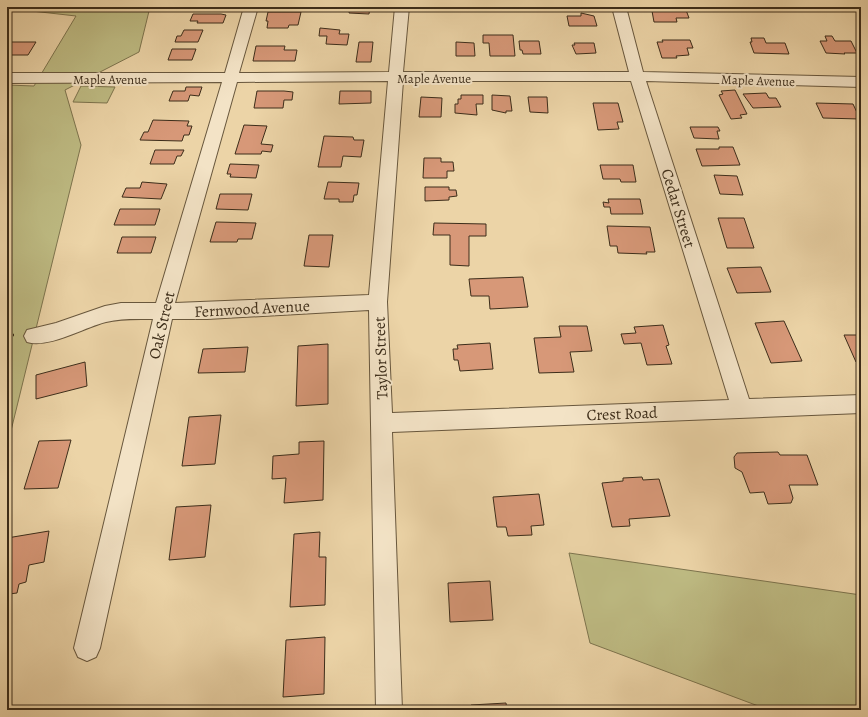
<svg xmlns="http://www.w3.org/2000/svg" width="868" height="717" viewBox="0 0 868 717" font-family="Alegreya,serif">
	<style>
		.green { fill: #bebb83; stroke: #7d744e }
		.building { fill: #d79878; stroke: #3c2d1a }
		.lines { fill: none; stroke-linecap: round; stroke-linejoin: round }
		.minor-casing { stroke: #68573d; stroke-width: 2 }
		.path { stroke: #3c2d1a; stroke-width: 2.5; stroke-dasharray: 1 2; stroke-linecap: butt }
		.minor { fill: #f3e3c6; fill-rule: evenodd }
		.labels { text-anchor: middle; stroke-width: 4; stroke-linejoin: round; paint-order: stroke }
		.far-street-label { font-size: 13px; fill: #3c2d1a; stroke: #f3e3c6 }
		.street-label { font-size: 16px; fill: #3c2d1a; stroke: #f3e3c6 }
	</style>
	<rect width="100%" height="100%" fill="#ecd4a7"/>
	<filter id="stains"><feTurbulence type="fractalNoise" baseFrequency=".005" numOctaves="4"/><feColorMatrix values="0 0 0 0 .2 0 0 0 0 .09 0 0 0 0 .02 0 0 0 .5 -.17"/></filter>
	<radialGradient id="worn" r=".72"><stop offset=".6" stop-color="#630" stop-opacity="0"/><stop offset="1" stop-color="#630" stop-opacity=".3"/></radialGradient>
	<!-- green -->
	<g class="green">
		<path d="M16,7H150L139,52L65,90L81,145L7,447V85L34,86L76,16L14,9Z"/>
		<path d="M81,86L115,87L107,103L73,102Z"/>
		<path d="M569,553L861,595V710H769L590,643Z"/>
	</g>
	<!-- building -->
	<g class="building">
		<path d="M350,7H370L369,14L349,13Z"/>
		<path d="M658,10H686L689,18H676L677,22H654L652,11H659Z"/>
		<path d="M268,12H301L298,25H289L288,28H267L268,21H266Z"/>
		<path d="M581,13L594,16L597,26H569L567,16H581Z"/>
		<path d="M193,14H221L226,15L223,23H197L198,21H190Z"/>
		<path d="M320,28L340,30L339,34H349L347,45L326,44L327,36H319Z"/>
		<path d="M184,30H203L198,42H175L177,36H181Z"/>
		<path d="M483,35H513L515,56H490L489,43H483Z"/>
		<path d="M825,36H832L835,41H851L857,53H844L845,54L826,53L820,41H827Z"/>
		<path d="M751,38H764L766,43H785L789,54L754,53L750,42H752Z"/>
		<path d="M662,40H690L693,48H687L689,55L676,56L677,58H662L657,42H663Z"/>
		<path d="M519,41H539L541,54H523L522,50H520Z"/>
		<path d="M7,42H36L28,55H7Z"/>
		<path d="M359,42H373L371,62H356Z"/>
		<path d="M456,42L474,43L475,56H456Z"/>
		<path d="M574,43H594L596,53L576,54L572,45H575Z"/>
		<path d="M256,46H285L284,50H297L295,61H253Z"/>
		<path d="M172,49H196L192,60H168Z"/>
		<path d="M186,87H202L199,96L190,95L188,101H169L173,91H185Z"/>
		<path d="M735,90L747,114L740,115L742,118L731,119L719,95L723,94L721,91Z"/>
		<path d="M257,91H284L293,92L292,100H284L283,108H254Z"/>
		<path d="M340,91H371V103L339,104Z"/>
		<path d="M766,93L769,98H776L781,107L753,108L743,94Z"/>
		<path d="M461,95H483V104H476L477,115L455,113V104H458V99H461Z"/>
		<path d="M492,95L510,96L512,111H506V113L492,110Z"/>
		<path d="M421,97L442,98L441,117H419Z"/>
		<path d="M528,97H547L548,113L530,112Z"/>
		<path d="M593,103H618L623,122H617L619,129L598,130Z"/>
		<path d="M816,103L853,104L860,119L823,118Z"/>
		<path d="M153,120L189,121L187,126H192L189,135H184L182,141L140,140L144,132H148Z"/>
		<path d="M244,125L267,126L261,144L273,145L271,152L262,151L261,154H235Z"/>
		<path d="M690,127H718L720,131H717L719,139L694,138Z"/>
		<path d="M324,136L353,137L354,140H364L361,157L343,156L341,167H318Z"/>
		<path d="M719,147H733L740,165L702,166L696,149H719Z"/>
		<path d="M155,150H184L181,156H177L174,164H150Z"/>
		<path d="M424,158H441V162H453L454,171H447V178H423Z"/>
		<path d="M230,164L259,165L256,178L230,177L231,174H227Z"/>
		<path d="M600,165H633L636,182H621L620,179H603Z"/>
		<path d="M714,175L737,176L743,195L720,194Z"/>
		<path d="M142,182L167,184L161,199L122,197L126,188H140Z"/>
		<path d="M328,182L359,183L357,195H354L353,202H339V199H324Z"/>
		<path d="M425,187H449V190H456L457,196L449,197V200L425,201Z"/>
		<path d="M220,194H252L248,210L216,209Z"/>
		<path d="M608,199H640L643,214H611L610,207H604L603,202L609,203Z"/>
		<path d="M120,209H160L155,225H114Z"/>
		<path d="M718,218H744L754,248H727Z"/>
		<path d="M216,222L256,223L252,239H238L237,242H210Z"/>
		<path d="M434,223L486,224V236H469V266L450,265V235H433Z"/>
		<path d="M607,226L650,227L655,252H646L647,254L618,253L617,246H610Z"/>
		<path d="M309,235H333L329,267L304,266Z"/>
		<path d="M122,237H156L151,253H117Z"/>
		<path d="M761,267L771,292L737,293L727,268Z"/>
		<path d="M523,277L528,307L490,309L489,296H471L469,279Z"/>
		<path d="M784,321L802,361L771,363L755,323Z"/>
		<path d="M663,325L669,345L666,346L672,364L647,365L641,343L624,344L621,334L636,333L634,327Z"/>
		<path d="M559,326H587L592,351L570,352L574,372L539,373L534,338L561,337Z"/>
		<path d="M844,335H861V361L856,362Z"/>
		<path d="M490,343L493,369L460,371L458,360H454L453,349H458L457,345Z"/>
		<path d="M328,344V404L296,406L298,346Z"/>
		<path d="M248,347L245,372L198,373L203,349Z"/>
		<path d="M85,362L87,386L36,399V375Z"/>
		<path d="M221,415L215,464L182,466L189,417Z"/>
		<path d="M71,440L58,488L24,489L39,441Z"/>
		<path d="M324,441L323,500L284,503L286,478L272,479L273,456L299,454V442Z"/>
		<path d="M778,452L780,455H807L818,485H789L793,498L791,503L768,504L764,492L750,493L742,472L735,468L734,457L737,453Z"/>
		<path d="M642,477L643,480L659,479L670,516L629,519L630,526L612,527L602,483L623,481V478Z"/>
		<path d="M539,494L544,525L531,526L532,535L508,536L506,527H497L493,497Z"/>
		<path d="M211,505L205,557L169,560L176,507Z"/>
		<path d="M49,531L44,562L29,565L26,582L19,584L17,593L9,594L7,606V538Z"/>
		<path d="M320,532L319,557H326L325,605L290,607L294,534Z"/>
		<path d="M490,581L493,620L450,622L448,583Z"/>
		<path d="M325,637L324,694L283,697L286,640Z"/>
		<path d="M506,703L507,710H472L471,705Z"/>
	</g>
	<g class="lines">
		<!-- minor casing -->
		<g class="minor-casing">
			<g id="minor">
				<path d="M244,7H258L239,73L389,72L395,7H409L403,72H629L612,7H626L643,72L861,77V87L646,81L749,399L861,395V413L392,432L402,710H376L369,310L207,319H172L100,648L96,657L87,661L78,657L74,648L153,319C137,319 122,318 106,322C85,327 48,349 27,342L24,336L27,330L56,323L105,306L121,303H156L222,82L7,83V73H225ZM388,81L369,295L175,303L237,82ZM403,81H631L729,400L392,413L387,302Z"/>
				<path d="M853,7H861V12L856,11Z"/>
			</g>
		</g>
		<!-- path -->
		<path class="path" d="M7,335H14"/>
		<!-- minor -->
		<use href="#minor" class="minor"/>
	</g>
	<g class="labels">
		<!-- far-street labels -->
		<g class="far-street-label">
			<text x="434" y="83">Maple Avenue</text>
			<text x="110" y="84">Maple Avenue</text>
			<text transform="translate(758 80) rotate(2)" y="5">Maple Avenue</text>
		</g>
		<!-- street labels -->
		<g class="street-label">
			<text transform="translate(679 208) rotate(73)" y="6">Cedar Street</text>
			<text transform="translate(252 308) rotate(-3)" y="6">Fernwood Avenue</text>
			<text transform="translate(161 325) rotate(-77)" y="6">Oak Street</text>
			<text transform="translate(380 358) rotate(-92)" y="6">Taylor Street</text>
			<text transform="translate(622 413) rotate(-2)" y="6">Crest Road</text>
		</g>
	</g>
	<!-- margin -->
	<rect width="868" height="717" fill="none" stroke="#ecd4a7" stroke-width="24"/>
	<rect x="8" y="8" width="852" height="701" fill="none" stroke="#3c2d1a" stroke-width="2"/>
	<rect x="12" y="12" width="844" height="693" fill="none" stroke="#3c2d1a"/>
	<rect width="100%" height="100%" filter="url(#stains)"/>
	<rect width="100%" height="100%" fill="url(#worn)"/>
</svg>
